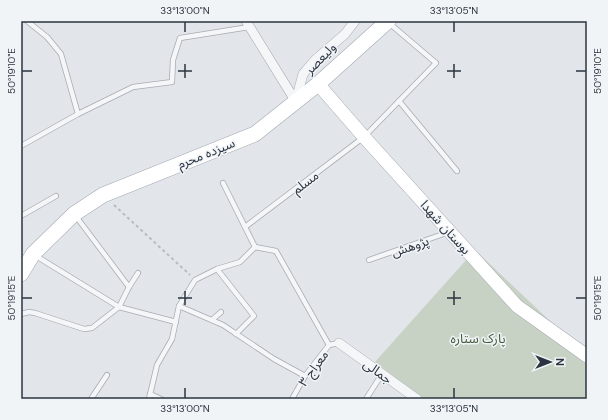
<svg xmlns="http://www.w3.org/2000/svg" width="608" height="420" viewBox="0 0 608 420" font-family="'DM Sans','Noto Sans Arabic',sans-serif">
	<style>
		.green { fill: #c8d2c4 }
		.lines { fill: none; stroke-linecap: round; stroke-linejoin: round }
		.lane-casing { stroke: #a7acb3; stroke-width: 6 }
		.street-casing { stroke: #a7acb3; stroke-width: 10 }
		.secondary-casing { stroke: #a7acb3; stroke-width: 14 }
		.primary-casing { stroke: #a2aab4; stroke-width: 16 }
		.path { stroke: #b8bcc1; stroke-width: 2; stroke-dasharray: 3 3; stroke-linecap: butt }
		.lane { stroke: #f4f6f8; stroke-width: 4.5 }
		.street { stroke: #f4f6f8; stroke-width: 9 }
		.secondary { stroke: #fff; stroke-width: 13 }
		.primary { stroke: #fff; stroke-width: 15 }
		.ticks { fill: none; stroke: #2b3440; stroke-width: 1.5 }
		.labels { text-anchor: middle; stroke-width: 3; stroke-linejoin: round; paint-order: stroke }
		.street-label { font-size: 13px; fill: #2b3440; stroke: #f1f4f7 }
		.park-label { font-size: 13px; fill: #425a3a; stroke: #f1f4f7 }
		.neatline { fill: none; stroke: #2b3440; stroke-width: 1.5 }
		.ticks-label { font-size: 10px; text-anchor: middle; fill: #2b3440 }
	</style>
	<rect width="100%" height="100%" fill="#e2e5e9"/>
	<!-- green -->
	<path class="green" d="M475,250L587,356V399H423L375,362Z"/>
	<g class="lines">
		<!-- lane casing -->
		<g class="lane-casing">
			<g id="lane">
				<path d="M27,21L47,37L61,54L78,114"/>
				<path d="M399,101L457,171"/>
				<path d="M21,146L78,114L133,87L172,82L173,60L180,38L249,27"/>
				<path d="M223,183L255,247"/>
				<path d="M75,215L129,287"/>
				<path d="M21,216L56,196"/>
				<path d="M245,227L364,137L436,63L389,23"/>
				<path d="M36,256L119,307L176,322"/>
				<path d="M369,260L449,232"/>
				<path d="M217,269L254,316L236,334"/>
				<path d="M179,306L223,325L274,359L305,376"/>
				<path d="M21,314L29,312L35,313L84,329L92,328L119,307L129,287L138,273"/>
				<path d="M212,320L221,312"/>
				<path d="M150,394L161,399"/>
				<path d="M91,399L107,375"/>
				<path d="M149,399L157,365L172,339L179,306L195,280L217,269L240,262L255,247L276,251L329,345"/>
				<path d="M292,399L305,376L329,345L339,343"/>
				<path d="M366,399L382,374"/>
			</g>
		</g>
		<!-- street casing -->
		<g class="street-casing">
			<g id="street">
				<path d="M246,21L296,102"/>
				<path d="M296,100L303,74L315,60L345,34L355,21"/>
				<path d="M339,343L417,399"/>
			</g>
		</g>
		<!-- secondary casing -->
		<g class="secondary-casing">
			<path id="secondary" d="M318,84L364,137L517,306L587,356"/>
		</g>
		<!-- primary casing -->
		<g class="primary-casing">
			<path id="primary" d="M21,274L33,254L74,214L103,195L255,134L318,84L388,21"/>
		</g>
		<!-- path -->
		<path class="path" d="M114,205L190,275"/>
		<!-- lane -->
		<use href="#lane" class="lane"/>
		<!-- street -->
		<use href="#street" class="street"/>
		<!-- secondary -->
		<use href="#secondary" class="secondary"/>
		<!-- primary -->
		<use href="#primary" class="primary"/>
	</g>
	<!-- ticks -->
	<path class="ticks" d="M185,22V32M454,22V32M185,64V78M454,64V78M22,71H32M178,71H192M447,71H461M576,71H586M185,291V305M454,291V305M22,298H32M178,298H192M447,298H461M576,298H586M185,388V398M454,388V398"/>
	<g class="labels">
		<!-- street labels -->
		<g class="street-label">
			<text transform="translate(320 58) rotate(-46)" y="5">ولیعصر</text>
			<text transform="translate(206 153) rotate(-22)" y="5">سیزده محرم</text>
			<text transform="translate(305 182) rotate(-37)" y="5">مسلم</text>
			<text transform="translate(446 227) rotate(48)" y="5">بوستان شهدا</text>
			<text transform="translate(410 246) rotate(-19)" y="5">پژوهش</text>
			<text transform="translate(313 368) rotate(-54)" y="5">معراج ۳</text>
			<text transform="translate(378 371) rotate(36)" y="5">جمالی</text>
		</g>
		<!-- park labels -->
		<g class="park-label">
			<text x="478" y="343">پارک ستاره</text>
		</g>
	</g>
	<!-- border -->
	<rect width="608" height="420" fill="none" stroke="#f1f4f7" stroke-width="44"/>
	<!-- north arrow -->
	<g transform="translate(550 362) rotate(90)" stroke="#f1f4f7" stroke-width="3" paint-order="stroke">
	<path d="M0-3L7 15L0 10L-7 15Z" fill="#2b3440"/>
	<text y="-6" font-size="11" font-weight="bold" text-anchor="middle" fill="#2b3440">N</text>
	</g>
	<rect x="22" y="22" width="564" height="376" class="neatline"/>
	<g class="ticks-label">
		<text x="185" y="14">33°13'00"N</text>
		<text x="454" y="14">33°13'05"N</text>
		<text transform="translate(597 71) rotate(-90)" y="4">50°19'10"E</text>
		<text transform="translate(11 71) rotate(-90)" y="4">50°19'10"E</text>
		<text transform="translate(11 298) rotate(-90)" y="4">50°19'15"E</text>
		<text transform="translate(597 298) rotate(-90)" y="4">50°19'15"E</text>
		<text x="185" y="412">33°13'00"N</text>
		<text x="454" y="412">33°13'05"N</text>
	</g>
</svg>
